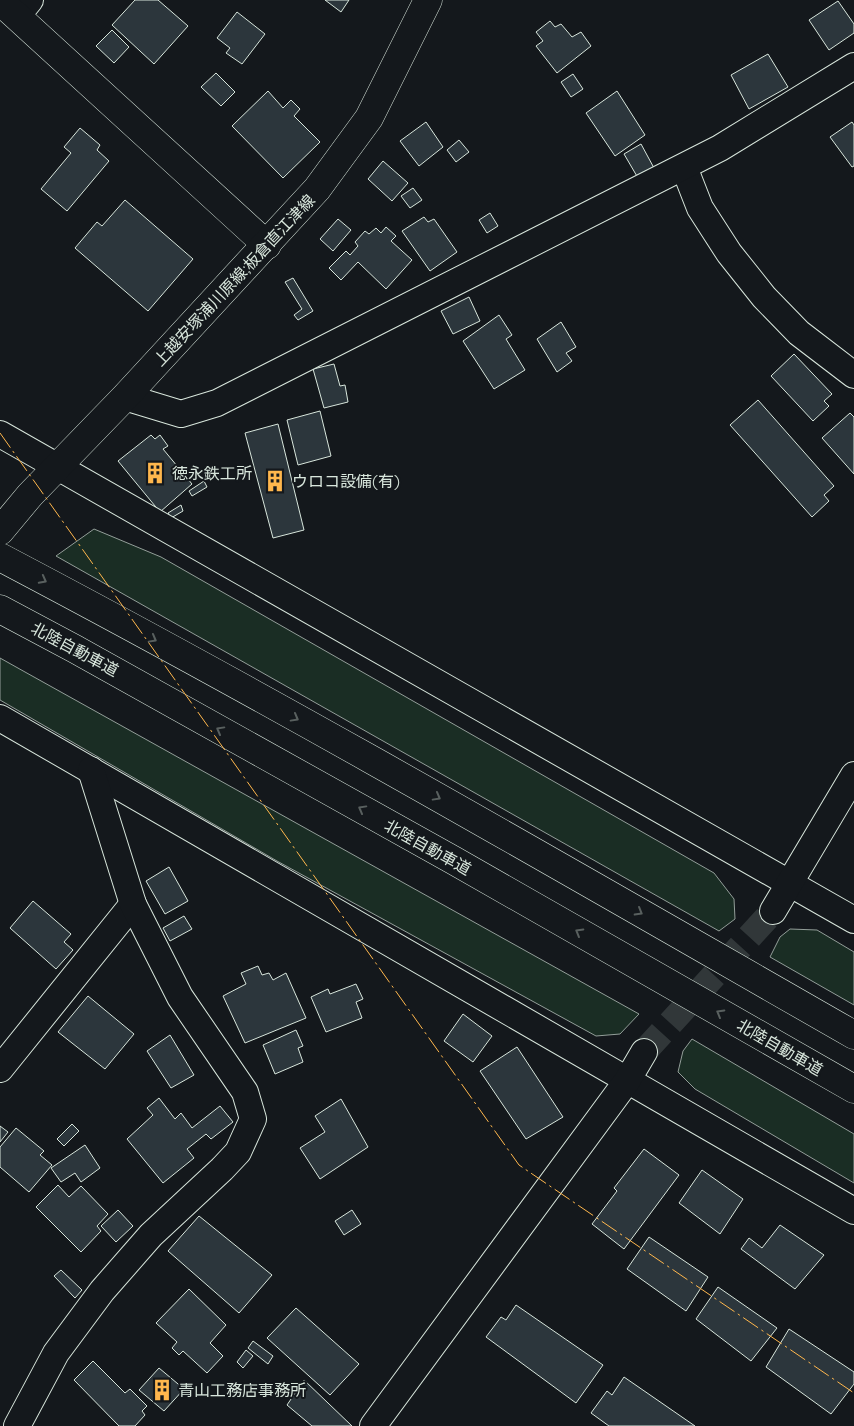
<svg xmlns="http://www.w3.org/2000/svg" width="854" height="1426" viewBox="0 0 854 1426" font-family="Quicksand,'Noto Sans JP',sans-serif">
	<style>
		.green { fill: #1a2d24; stroke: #939e99 }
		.building { fill: #2c363c; stroke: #d8e6dc }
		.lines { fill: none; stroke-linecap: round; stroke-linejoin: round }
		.street-tunnel { stroke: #313739; stroke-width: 26; stroke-dasharray: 26 13; stroke-linecap: butt }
		.street-casing { stroke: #d8e6dc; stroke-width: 28 }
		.secondary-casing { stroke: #d8e6dc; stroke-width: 29 }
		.primary-casing { stroke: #d8e6dc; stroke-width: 29 }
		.highway-casing { stroke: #d8e6dc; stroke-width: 29 }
		.street { stroke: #14181c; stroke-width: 26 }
		.secondary { stroke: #14181c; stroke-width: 28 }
		.primary { stroke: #14181c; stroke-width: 28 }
		.highway { stroke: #14181c; stroke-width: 28 }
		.power { stroke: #ffb74d; stroke-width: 1; stroke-dasharray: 18 4 2.5 4; stroke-linecap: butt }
		.oneway { stroke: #59605f }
		.labels { text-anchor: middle; stroke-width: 4; stroke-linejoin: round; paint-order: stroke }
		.street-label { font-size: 16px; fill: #d8e6dc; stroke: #14181c }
		.poi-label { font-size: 16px; fill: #d8e6dc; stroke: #14181c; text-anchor: start }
	</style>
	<rect width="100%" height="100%" fill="#14181c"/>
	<!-- green -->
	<g class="green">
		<path d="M94,529L161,557L714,873L734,899L735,919L719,931L56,556Z"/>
		<path d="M0,658L25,672L639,1014L620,1034L596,1036L277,861L0,700Z"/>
		<path d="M790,929L817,930L854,952V1005L770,957L780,937Z"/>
		<path d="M692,1039L854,1134V1183L695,1089L678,1072L683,1051Z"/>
	</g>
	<!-- building -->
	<g class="building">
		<path d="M135,0H158L188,26L154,64L112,25Z"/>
		<path d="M325,0H349L341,12Z"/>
		<path d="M838,1L854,24V33L829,50L809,20Z"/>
		<path d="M237,12L265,34L242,64L226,53L230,48L217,38Z"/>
		<path d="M550,21L555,27L561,24L572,37L581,32L591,46L557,73L536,46L543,41L536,32Z"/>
		<path d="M112,30L129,47L114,63L96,46Z"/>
		<path d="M768,54L788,87L749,109L731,75Z"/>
		<path d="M216,73L235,92L221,106L201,87Z"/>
		<path d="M573,74L583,89L571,97L561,82Z"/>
		<path d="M268,91L283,108L291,100L300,109L294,116L320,142L283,178L232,126Z"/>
		<path d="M617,91L645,135L615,156L586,113Z"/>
		<path d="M426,122L443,147L419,166L400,141Z"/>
		<path d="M852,122L854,125V166L852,167L830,137Z"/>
		<path d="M80,128L100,145L97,150L109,161L67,211L41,189L71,153L64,147Z"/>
		<path d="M459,140L469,152L456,162L447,150Z"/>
		<path d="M641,144L654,168L638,178L624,154Z"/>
		<path d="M383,161L408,183L392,201L368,179Z"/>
		<path d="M413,188L422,200L410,208L401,196Z"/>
		<path d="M125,200L193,259L148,311L75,248L97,222L102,226Z"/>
		<path d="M490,213L498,226L487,233L479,220Z"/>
		<path d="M424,217L428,222L434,219L457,252L430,271L402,231Z"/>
		<path d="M338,219L351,230L333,251L320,239Z"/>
		<path d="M386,227L396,236L391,241L412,260L386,289L358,262L341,280L329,268L346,251L350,255L358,246L355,242L365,231L369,234L376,228L381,233Z"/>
		<path d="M293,278L313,311L298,320L294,315L302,309L285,282Z"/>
		<path d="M469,297L480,321L453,334L441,311Z"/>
		<path d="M499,315L512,335L506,339L525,370L494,389L463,341Z"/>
		<path d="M561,322L576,347L566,353L572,361L557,372L537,339Z"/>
		<path d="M794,354L832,394L824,401L829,406L813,421L771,376Z"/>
		<path d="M334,364L340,386L345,385L348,402L324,408L313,369Z"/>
		<path d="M758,400L834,486L824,495L829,501L812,517L730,425Z"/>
		<path d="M320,411L331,456L298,465L287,420Z"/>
		<path d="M850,413L854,417V474L822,438Z"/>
		<path d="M278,424L304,530L273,538L245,433Z"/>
		<path d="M151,435L155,439L160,435L168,446L163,449L192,484L160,512L118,461Z"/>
		<path d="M204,481L207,487L192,496L189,491Z"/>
		<path d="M181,505L183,511L171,518L168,513Z"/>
		<path d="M169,867L188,901L165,914L146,881Z"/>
		<path d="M33,901L71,934L64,942L73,950L56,969L10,928Z"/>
		<path d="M184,916L192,929L170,941L163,928Z"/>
		<path d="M258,966L262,975L269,973L273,980L286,973L306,1018L245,1043L223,996L246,984L241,973Z"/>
		<path d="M356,984L363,999L356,1002L362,1018L326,1032L311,997L328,989L330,994Z"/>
		<path d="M88,996L134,1034L105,1069L58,1032Z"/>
		<path d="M463,1014L492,1036L473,1062L444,1041Z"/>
		<path d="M296,1030L303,1046L298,1048L303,1062L275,1074L263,1045Z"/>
		<path d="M170,1035L194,1075L171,1088L147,1051Z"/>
		<path d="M517,1047L563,1117L526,1139L480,1071Z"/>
		<path d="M159,1098L175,1119L181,1113L192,1128L220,1106L233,1122L211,1139L206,1134L187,1149L194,1158L163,1183L127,1139L153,1115L147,1108Z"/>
		<path d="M341,1099L368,1147L320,1179L300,1148L325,1132L315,1116Z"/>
		<path d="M72,1124L79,1131L64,1146L57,1139Z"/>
		<path d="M0,1126L8,1132L0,1142Z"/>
		<path d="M16,1128L44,1151L40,1155L52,1165L29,1192L0,1167V1147Z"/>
		<path d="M85,1145L100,1168L81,1182L75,1173L61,1182L51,1168Z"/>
		<path d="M644,1149L679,1175L624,1249L592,1224L617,1191L614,1188Z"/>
		<path d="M702,1170L743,1199L720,1234L679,1203Z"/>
		<path d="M58,1185L69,1197L81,1186L108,1214L97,1226L101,1231L81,1252L36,1207Z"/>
		<path d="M118,1210L133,1226L116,1242L101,1226Z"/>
		<path d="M352,1210L361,1224L344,1235L335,1221Z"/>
		<path d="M199,1216L272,1275L239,1313L168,1251Z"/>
		<path d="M780,1225L824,1255L795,1289L741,1249L749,1238L762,1248Z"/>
		<path d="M649,1237L708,1277L686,1311L627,1269Z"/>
		<path d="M61,1270L82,1290L75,1298L54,1276Z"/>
		<path d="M718,1287L777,1328L751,1361L696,1319Z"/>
		<path d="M189,1289L226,1325L210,1343L223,1356L207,1373L183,1351L179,1355L172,1348L177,1342L156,1323Z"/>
		<path d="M516,1305L603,1365L576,1403L486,1337L501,1317L506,1320Z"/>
		<path d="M296,1308L359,1364L330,1395L267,1338Z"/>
		<path d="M789,1329L854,1372V1384L831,1414L766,1367Z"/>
		<path d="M253,1341L273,1356L268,1364L248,1348Z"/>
		<path d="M246,1350L253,1356L243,1368L237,1362Z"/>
		<path d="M93,1361L125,1393L130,1389L147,1406L142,1411L145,1415L135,1426H119L74,1380Z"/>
		<path d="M159,1368L184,1389L164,1411L139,1390Z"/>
		<path d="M624,1377L695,1426H609L591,1413L607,1391L612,1395Z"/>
		<path d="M304,1380L352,1426H312L287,1405Z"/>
	</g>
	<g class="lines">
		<!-- street-tunnel -->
		<path class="street-tunnel" d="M644,1052L773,911"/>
		<!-- street casing -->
		<g class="street-casing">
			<g id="street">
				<path d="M17,16L30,0"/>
				<path d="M684,167L700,208L729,253L764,297L799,333L854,375"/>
				<path d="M125,397L181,414L217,403L720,148L854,66"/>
				<path d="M0,434L854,920"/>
				<path d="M0,718L854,1211"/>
				<path d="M773,911L854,775"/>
				<path d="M0,1069L133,904"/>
				<path d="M17,1426L56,1353L102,1291L151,1235L222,1169L238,1152L253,1119L245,1092L180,997L133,904L91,770"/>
				<path d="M373,1426L627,1081L644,1052"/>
			</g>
		</g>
		<!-- secondary casing -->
		<g class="secondary-casing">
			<path id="secondary" d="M0,1L267,245"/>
		</g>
		<!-- primary casing -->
		<g class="primary-casing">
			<path id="primary" d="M0,531L30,495L125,397L317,189L369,118L428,0"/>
		</g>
		<!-- highway casing -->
		<g class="highway-casing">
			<g id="highway">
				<path d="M0,557C289,709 571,873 854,1035"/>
				<path d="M0,609L75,649L453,860L854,1089"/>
			</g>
		</g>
		<!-- street -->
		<use href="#street" class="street"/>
		<!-- secondary -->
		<use href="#secondary" class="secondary"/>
		<!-- primary -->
		<use href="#primary" class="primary"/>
		<!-- highway -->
		<use href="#highway" class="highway"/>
		<!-- power -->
		<path class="power" d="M0,433L519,1165L854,1393"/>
	</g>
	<!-- one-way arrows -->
	<defs><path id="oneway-chevron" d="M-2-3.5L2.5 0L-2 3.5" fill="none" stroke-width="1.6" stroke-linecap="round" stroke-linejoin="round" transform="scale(1.25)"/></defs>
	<g class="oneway">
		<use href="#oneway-chevron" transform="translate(43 580) rotate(28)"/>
		<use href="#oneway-chevron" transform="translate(153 639) rotate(29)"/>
		<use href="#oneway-chevron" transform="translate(295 718) rotate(29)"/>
		<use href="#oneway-chevron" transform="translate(220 730) rotate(-151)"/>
		<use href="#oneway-chevron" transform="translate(437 797) rotate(29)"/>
		<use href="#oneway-chevron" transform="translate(362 809) rotate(-151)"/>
		<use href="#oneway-chevron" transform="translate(639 912) rotate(30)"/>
		<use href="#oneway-chevron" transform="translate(579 932) rotate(-150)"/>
		<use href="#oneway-chevron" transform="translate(720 1013) rotate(-150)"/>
	</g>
	<!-- icons -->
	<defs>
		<g id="building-bare" transform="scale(1.725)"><path d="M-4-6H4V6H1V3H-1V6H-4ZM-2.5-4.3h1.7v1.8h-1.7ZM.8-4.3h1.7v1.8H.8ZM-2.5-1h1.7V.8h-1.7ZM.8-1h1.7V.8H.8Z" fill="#ffb74d" stroke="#14181c" stroke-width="2.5" paint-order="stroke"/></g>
	</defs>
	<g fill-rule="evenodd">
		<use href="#building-bare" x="155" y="473"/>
		<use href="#building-bare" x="275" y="481"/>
		<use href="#building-bare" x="162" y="1390"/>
	</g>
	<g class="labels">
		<!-- street labels -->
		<g class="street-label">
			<text transform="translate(234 280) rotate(-47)" y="6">上越安塚浦川原線;板倉直江津線</text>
			<text transform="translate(75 649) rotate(28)" y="6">北陸自動車道</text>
			<text transform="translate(428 847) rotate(29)" y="6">北陸自動車道</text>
			<text transform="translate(780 1047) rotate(30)" y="6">北陸自動車道</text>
		</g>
		<!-- poi labels -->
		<g class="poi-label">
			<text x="172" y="479">徳永鉄工所</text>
			<text x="292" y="487">ウロコ設備(有)</text>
			<text x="178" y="1396">青山工務店事務所</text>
		</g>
	</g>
</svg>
